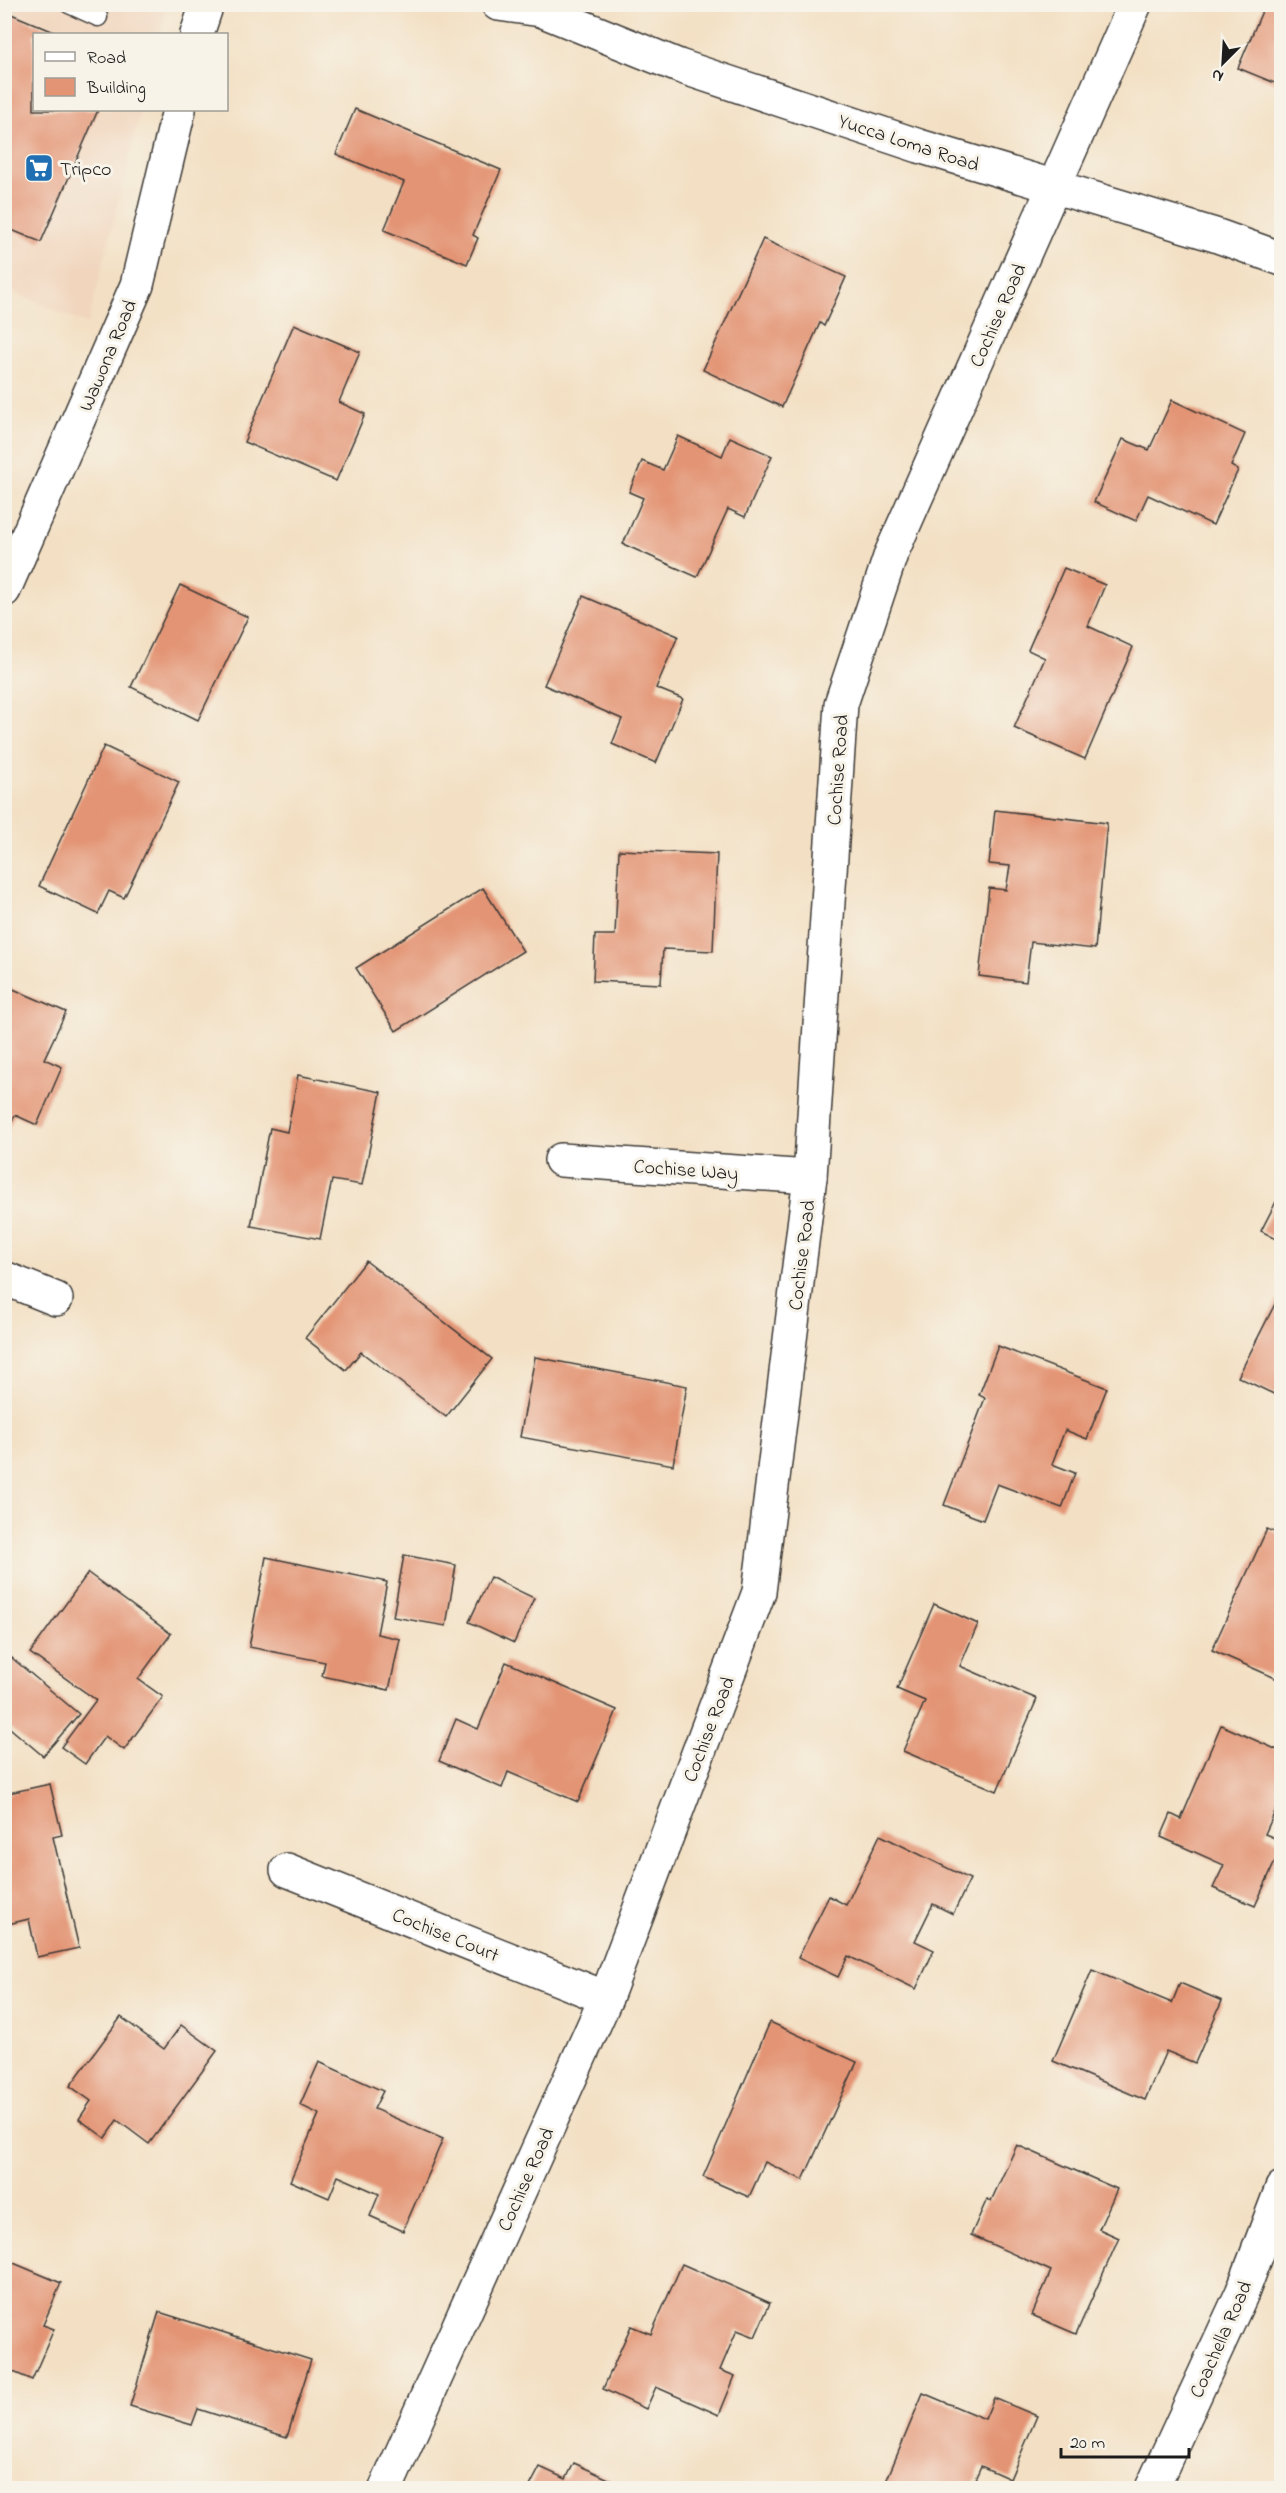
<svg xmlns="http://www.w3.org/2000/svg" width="1286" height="2493" viewBox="0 0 1286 2493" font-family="'Indie Flower',sans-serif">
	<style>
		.built { fill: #f1d5bd }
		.building { fill: #e39475 }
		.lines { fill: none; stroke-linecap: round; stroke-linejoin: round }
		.service-casing { stroke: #3c3935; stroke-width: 21 }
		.minor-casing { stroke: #3c3935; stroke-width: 36 }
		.secondary-casing { stroke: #3c3935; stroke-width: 36 }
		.service { stroke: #fff; stroke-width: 18 }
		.minor { stroke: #fff; stroke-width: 33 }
		.secondary { stroke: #fff; stroke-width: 33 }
		.labels { text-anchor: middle; stroke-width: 6; stroke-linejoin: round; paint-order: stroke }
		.street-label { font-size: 20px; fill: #1c1c1c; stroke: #f7f3e8 }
		.poi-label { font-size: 20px; fill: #1c1c1c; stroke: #f7f3e8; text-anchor: start }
	</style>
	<rect width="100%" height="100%" fill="#f7f3e8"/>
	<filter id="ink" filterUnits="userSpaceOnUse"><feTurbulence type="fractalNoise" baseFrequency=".0167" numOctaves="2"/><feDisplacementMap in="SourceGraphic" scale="12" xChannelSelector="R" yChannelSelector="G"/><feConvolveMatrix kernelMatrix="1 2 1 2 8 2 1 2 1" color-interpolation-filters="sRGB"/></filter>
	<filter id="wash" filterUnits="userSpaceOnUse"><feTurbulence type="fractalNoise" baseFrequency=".008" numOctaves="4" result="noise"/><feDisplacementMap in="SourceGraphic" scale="24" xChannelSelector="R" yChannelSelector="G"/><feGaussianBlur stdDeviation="1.35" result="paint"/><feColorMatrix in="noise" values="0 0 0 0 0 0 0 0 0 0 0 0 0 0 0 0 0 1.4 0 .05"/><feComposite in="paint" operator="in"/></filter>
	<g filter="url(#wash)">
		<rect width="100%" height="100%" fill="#f3e0c4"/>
		<!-- built -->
		<path class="built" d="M5,5H161L165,13L160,34H34V110H141L88,325L5,288Z"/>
		<g id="blocks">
			<!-- building -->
			<g class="building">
				<path d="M1265,4H1282V86L1238,68Z"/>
				<path d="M4,11L59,34H34V110H98L41,242L4,227Z"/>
				<path d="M355,109L501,170L473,235L478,238L467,264L384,230L404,182L336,154Z"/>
				<path d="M763,239L846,277L824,326L820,323L782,407L703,370Z"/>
				<path d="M294,324L360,352L339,402L365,414L336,481L244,442Z"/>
				<path d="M1172,400L1245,434L1231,466L1238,470L1213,525L1148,495L1136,521L1094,502L1123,439L1149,450Z"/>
				<path d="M678,436L722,456L730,437L772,456L745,517L728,509L697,577L623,544L643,498L629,492L642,461L663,470Z"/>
				<path d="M1064,568L1105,585L1088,626L1133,647L1085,759L1014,728L1045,658L1028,650Z"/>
				<path d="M180,585L248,617L198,720L131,687Z"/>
				<path d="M583,596L678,636L656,688L683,699L656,763L612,744L622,719L544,685Z"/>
				<path d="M104,746L179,782L124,898L109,891L98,914L39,886Z"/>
				<path d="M995,810L1107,823L1095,949L1031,942L1026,982L979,976L989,888L1006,890L1010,866L989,864Z"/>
				<path d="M619,850L717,854L713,951L663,949L661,984L593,981L595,935H615Z"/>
				<path d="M483,888L523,951L396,1031L356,968Z"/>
				<path d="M4,985L66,1012L44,1059L62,1067L37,1125L15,1115L4,1137Z"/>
				<path d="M298,1075L381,1092L362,1185L332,1180L320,1239L251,1226L270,1128L287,1132Z"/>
				<path d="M1282,1190V1242L1261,1231Z"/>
				<path d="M366,1261L492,1359L446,1417L361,1352L346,1370L305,1338Z"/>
				<path d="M1282,1290V1398L1238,1377Z"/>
				<path d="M998,1346L1107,1388L1087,1439L1065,1430L1052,1464L1075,1473L1062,1508L997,1484L983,1520L944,1505L985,1398L979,1395Z"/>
				<path d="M535,1357L687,1386L673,1465L520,1437Z"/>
				<path d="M1267,1529L1282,1535V1681L1212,1650Z"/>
				<path d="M404,1555L456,1565L446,1626L393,1617Z"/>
				<path d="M266,1557L387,1582L377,1634L400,1639L389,1690L322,1676L325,1662L249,1647Z"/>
				<path d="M88,1573L171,1634L138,1679L163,1697L124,1750L105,1736L85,1764L61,1747L96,1700L30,1653Z"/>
				<path d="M490,1577L534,1598L514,1643L469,1622Z"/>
				<path d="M934,1604L978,1624L960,1666L1037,1699L997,1791L903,1751L925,1701L897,1689Z"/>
				<path d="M6,1653L79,1714L43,1756L4,1723Z"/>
				<path d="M506,1662L617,1710L578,1802L508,1772L502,1788L439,1761L456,1719L478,1729Z"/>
				<path d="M1221,1725L1282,1752V1796L1265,1834L1282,1841V1846L1255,1906L1213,1888L1224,1865L1161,1837L1171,1814L1181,1819Z"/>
				<path d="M50,1784L62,1835L53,1837L79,1948L37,1957L29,1919L4,1925V1794Z"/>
				<path d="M880,1835L970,1879L953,1914L933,1904L915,1941L934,1950L916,1989L848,1956L838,1977L798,1958L829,1896L846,1905Z"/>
				<path d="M1092,1970L1172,2003L1180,1983L1222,2001L1195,2063L1166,2051L1145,2100L1053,2061Z"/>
				<path d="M121,2017L164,2049L181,2025L217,2051L149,2144L117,2120L105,2138L79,2119L91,2101L70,2086Z"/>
				<path d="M770,2022L857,2062L803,2180L765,2162L749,2197L703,2177Z"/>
				<path d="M319,2062L383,2091L374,2109L443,2139L403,2231L370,2216L379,2194L338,2176L329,2198L290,2181L319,2114L300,2105Z"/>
				<path d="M1017,2145L1117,2189L1099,2229L1119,2238L1076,2334L1032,2315L1051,2271L971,2235L987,2199L991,2201Z"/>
				<path d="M4,2259L61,2283L43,2325L54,2329L32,2380L4,2368Z"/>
				<path d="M682,2264L770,2303L755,2337L737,2330L720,2370L735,2376L719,2415L656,2387L646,2409L603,2389L631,2326L651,2334Z"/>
				<path d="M159,2312L311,2360L287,2437L198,2409L192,2425L130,2406Z"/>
				<path d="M923,2393L985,2419L994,2398L1037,2416L1010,2479L981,2466L971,2488H895L885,2484Z"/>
				<path d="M574,2463L628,2488H529L540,2467L566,2479Z"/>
			</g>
		</g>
	</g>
	<g filter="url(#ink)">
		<use href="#blocks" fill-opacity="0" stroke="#3c3935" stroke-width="1.5"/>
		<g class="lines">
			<!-- service casing -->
			<g class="service-casing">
				<path id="service" d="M69,4L98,17"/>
			</g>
			<!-- minor casing -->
			<g class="minor-casing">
				<g id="minor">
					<path d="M197,34L207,4"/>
					<path d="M4,590L137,285L179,110"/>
					<path d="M561,1160L810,1177"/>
					<path d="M4,1278L56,1299"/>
					<path d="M287,1870L606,1998"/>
					<path d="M386,2488L606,1998L759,1592L810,1177L841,704L891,554L1135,4"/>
					<path d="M1152,2488L1242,2293L1282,2188"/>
				</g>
			</g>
			<!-- secondary casing -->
			<g class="secondary-casing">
				<path id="secondary" d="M498,4L541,10L679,66L919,146L1215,235L1282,259"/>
			</g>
			<!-- service -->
			<use href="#service" class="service"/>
			<!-- minor -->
			<use href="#minor" class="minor"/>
			<!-- secondary -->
			<use href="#secondary" class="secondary"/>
		</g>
	</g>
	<!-- icons -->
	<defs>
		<g id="supermarket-square" transform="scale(1.5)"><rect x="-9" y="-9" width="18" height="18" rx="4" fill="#1f6fb2" stroke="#f7f3e8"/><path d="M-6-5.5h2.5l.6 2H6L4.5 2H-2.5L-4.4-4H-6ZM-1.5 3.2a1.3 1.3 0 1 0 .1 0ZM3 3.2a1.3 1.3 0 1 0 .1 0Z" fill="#fff"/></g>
	</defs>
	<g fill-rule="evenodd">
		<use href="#supermarket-square" x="39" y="168"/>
	</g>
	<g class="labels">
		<!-- street labels -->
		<g class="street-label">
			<text transform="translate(909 142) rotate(18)" y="7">Yucca Loma Road</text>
			<text transform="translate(997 315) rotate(-66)" y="7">Cochise Road</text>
			<text transform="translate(107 355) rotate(-67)" y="7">Wawona Road</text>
			<text transform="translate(837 770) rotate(-86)" y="7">Cochise Road</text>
			<text transform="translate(686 1169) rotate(4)" y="7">Cochise Way</text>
			<text transform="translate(801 1255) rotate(-83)" y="7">Cochise Road</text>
			<text transform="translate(708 1729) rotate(-69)" y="7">Cochise Road</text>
			<text transform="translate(446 1934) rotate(22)" y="7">Cochise Court</text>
			<text transform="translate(525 2179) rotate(-66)" y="7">Cochise Road</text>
			<text transform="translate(1220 2339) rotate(-66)" y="7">Coachella Road</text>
		</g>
		<!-- poi labels -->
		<g class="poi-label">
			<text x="60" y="175">Tripco</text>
		</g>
	</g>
	<!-- margin -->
	<rect width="1286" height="2493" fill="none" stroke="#f7f3e8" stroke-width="24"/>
	<!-- legend -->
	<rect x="33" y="33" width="195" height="78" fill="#f7f3e8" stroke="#9f9d96" stroke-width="1.5"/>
	<rect x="45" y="52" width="30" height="9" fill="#ffffff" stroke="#9f9d96" stroke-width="1.5"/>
	<text x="87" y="63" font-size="18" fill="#1c1c1c">Road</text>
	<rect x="45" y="78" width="30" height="18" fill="#e39475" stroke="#9f9d96" stroke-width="1.5"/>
	<text x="87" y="93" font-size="18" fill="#1c1c1c">Building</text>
	<!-- north arrow -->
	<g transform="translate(1223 63) rotate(204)" stroke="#f7f3e8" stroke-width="4.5" paint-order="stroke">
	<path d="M0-4.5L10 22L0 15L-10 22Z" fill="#1c1c1c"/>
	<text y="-9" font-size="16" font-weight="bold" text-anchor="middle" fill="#1c1c1c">N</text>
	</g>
	<!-- scale -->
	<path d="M1061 2448v9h128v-9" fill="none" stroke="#1c1c1c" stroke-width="3"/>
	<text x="1070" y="2448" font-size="18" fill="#1c1c1c" stroke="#f7f3e8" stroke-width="4.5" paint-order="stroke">20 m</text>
</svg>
